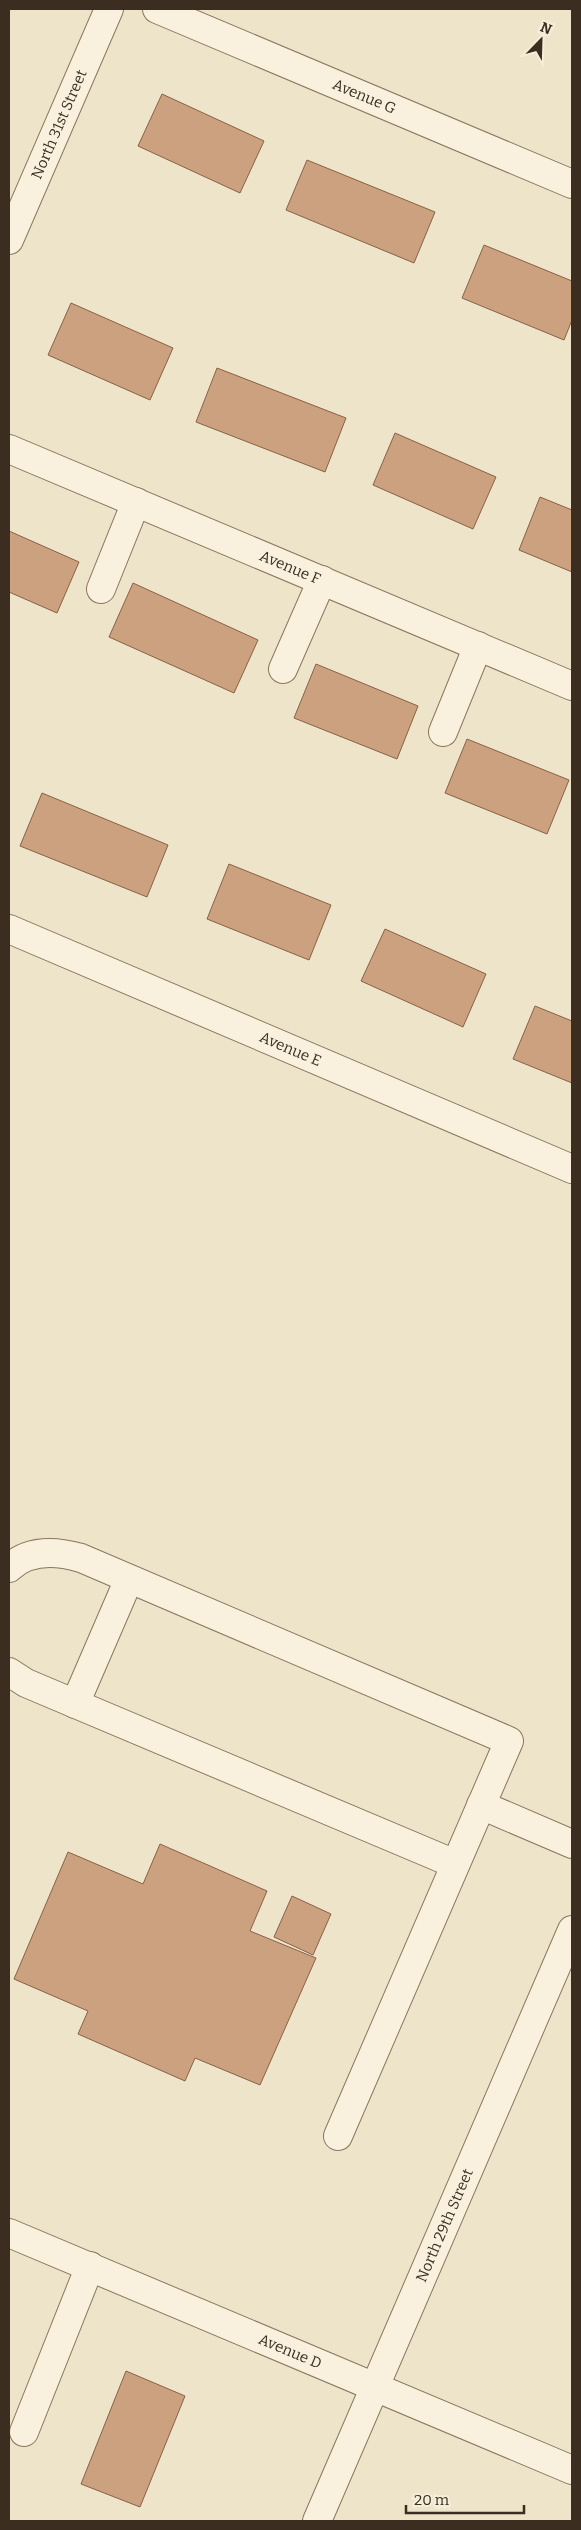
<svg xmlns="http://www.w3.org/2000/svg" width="581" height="2530" viewBox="0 0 581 2530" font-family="Bitter,serif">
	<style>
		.building { fill: #cba180; stroke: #896144 }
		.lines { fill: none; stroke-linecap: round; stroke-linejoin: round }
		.minor-casing { stroke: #8a765e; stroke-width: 30 }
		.minor { stroke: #f9f1dd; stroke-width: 28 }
		.labels { text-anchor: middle; stroke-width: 4.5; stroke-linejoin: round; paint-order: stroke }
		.street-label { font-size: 15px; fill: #3b2e21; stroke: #f5eed9 }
	</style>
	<rect width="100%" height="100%" fill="#eee4c9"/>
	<!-- building -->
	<g class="building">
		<path d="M162,94L264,141L240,193L138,146Z"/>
		<path d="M307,160L435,212L414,263L286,210Z"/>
		<path d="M484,245L572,281V320L564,340L462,298Z"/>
		<path d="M71,303L173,348L150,400L48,355Z"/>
		<path d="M217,368L346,418L325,472L196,422Z"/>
		<path d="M395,433L496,477L473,529L373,485Z"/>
		<path d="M540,497L572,510V572L519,550Z"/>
		<path d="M9,531L79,562L57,613L9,592Z"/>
		<path d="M133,583L258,640L234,693L109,637Z"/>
		<path d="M316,664L418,706L397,759L294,718Z"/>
		<path d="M467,739L569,780L547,834L445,793Z"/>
		<path d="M42,793L168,845L147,897L20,846Z"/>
		<path d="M229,864L331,905L309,960L207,919Z"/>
		<path d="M385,929L486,974L463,1027L361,981Z"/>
		<path d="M535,1006L572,1021V1083L513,1059Z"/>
		<path d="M160,1844L267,1891L250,1931L316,1958L260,2085L195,2058L185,2081L78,2034L88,2011L14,1979L68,1852L143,1884Z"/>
		<path d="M292,1896L331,1914L313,1955L274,1937Z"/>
		<path d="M126,2371L185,2396L140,2507L81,2484Z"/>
	</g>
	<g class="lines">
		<!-- minor casing -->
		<g class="minor-casing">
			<g id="minor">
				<path id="s1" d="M157,9L572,184"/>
				<path id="s2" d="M9,240L109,9"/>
				<path id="s3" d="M9,449L572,686"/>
				<path d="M101,589L136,502"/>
				<path d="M283,669L322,580"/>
				<path d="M443,732L478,646"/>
				<path id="s4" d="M9,929L572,1169"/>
				<path d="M9,1568C29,1549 57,1551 81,1558L509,1741L338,2136"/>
				<path d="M9,1672L26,1683L455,1864"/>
				<path d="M75,1704L129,1579"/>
				<path d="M481,1805L572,1844"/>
				<path id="s5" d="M9,2233L572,2470"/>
				<path d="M24,2432L90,2266"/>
				<path id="s6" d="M317,2521L572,1930"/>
			</g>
		</g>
		<!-- minor -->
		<use href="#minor" class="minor"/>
	</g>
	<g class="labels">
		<!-- street labels -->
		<g class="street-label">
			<text dy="5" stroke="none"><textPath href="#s1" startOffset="225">Avenue G</textPath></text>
			<text dy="5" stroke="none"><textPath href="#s2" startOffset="126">North 31st Street</textPath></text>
			<text dy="5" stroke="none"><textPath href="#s3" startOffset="305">Avenue F</textPath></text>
			<text dy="5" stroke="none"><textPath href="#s4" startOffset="306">Avenue E</textPath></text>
			<text dy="5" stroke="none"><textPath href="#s6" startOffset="322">North 29th Street</textPath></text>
			<text dy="5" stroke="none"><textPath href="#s5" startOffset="305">Avenue D</textPath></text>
		</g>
	</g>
	<!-- border -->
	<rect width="581" height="2530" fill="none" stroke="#3b2e21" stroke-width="20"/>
	<!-- north arrow -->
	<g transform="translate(541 40) rotate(23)" stroke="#f5eed9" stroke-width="4" paint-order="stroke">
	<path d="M0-4L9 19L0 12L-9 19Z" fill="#3b2e21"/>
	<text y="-8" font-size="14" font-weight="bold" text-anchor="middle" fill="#3b2e21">N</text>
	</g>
	<!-- scale -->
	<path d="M406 2505v8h118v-8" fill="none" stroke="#3b2e21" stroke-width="2.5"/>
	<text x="414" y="2505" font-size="15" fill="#3b2e21" stroke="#f5eed9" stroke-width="4" paint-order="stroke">20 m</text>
</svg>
